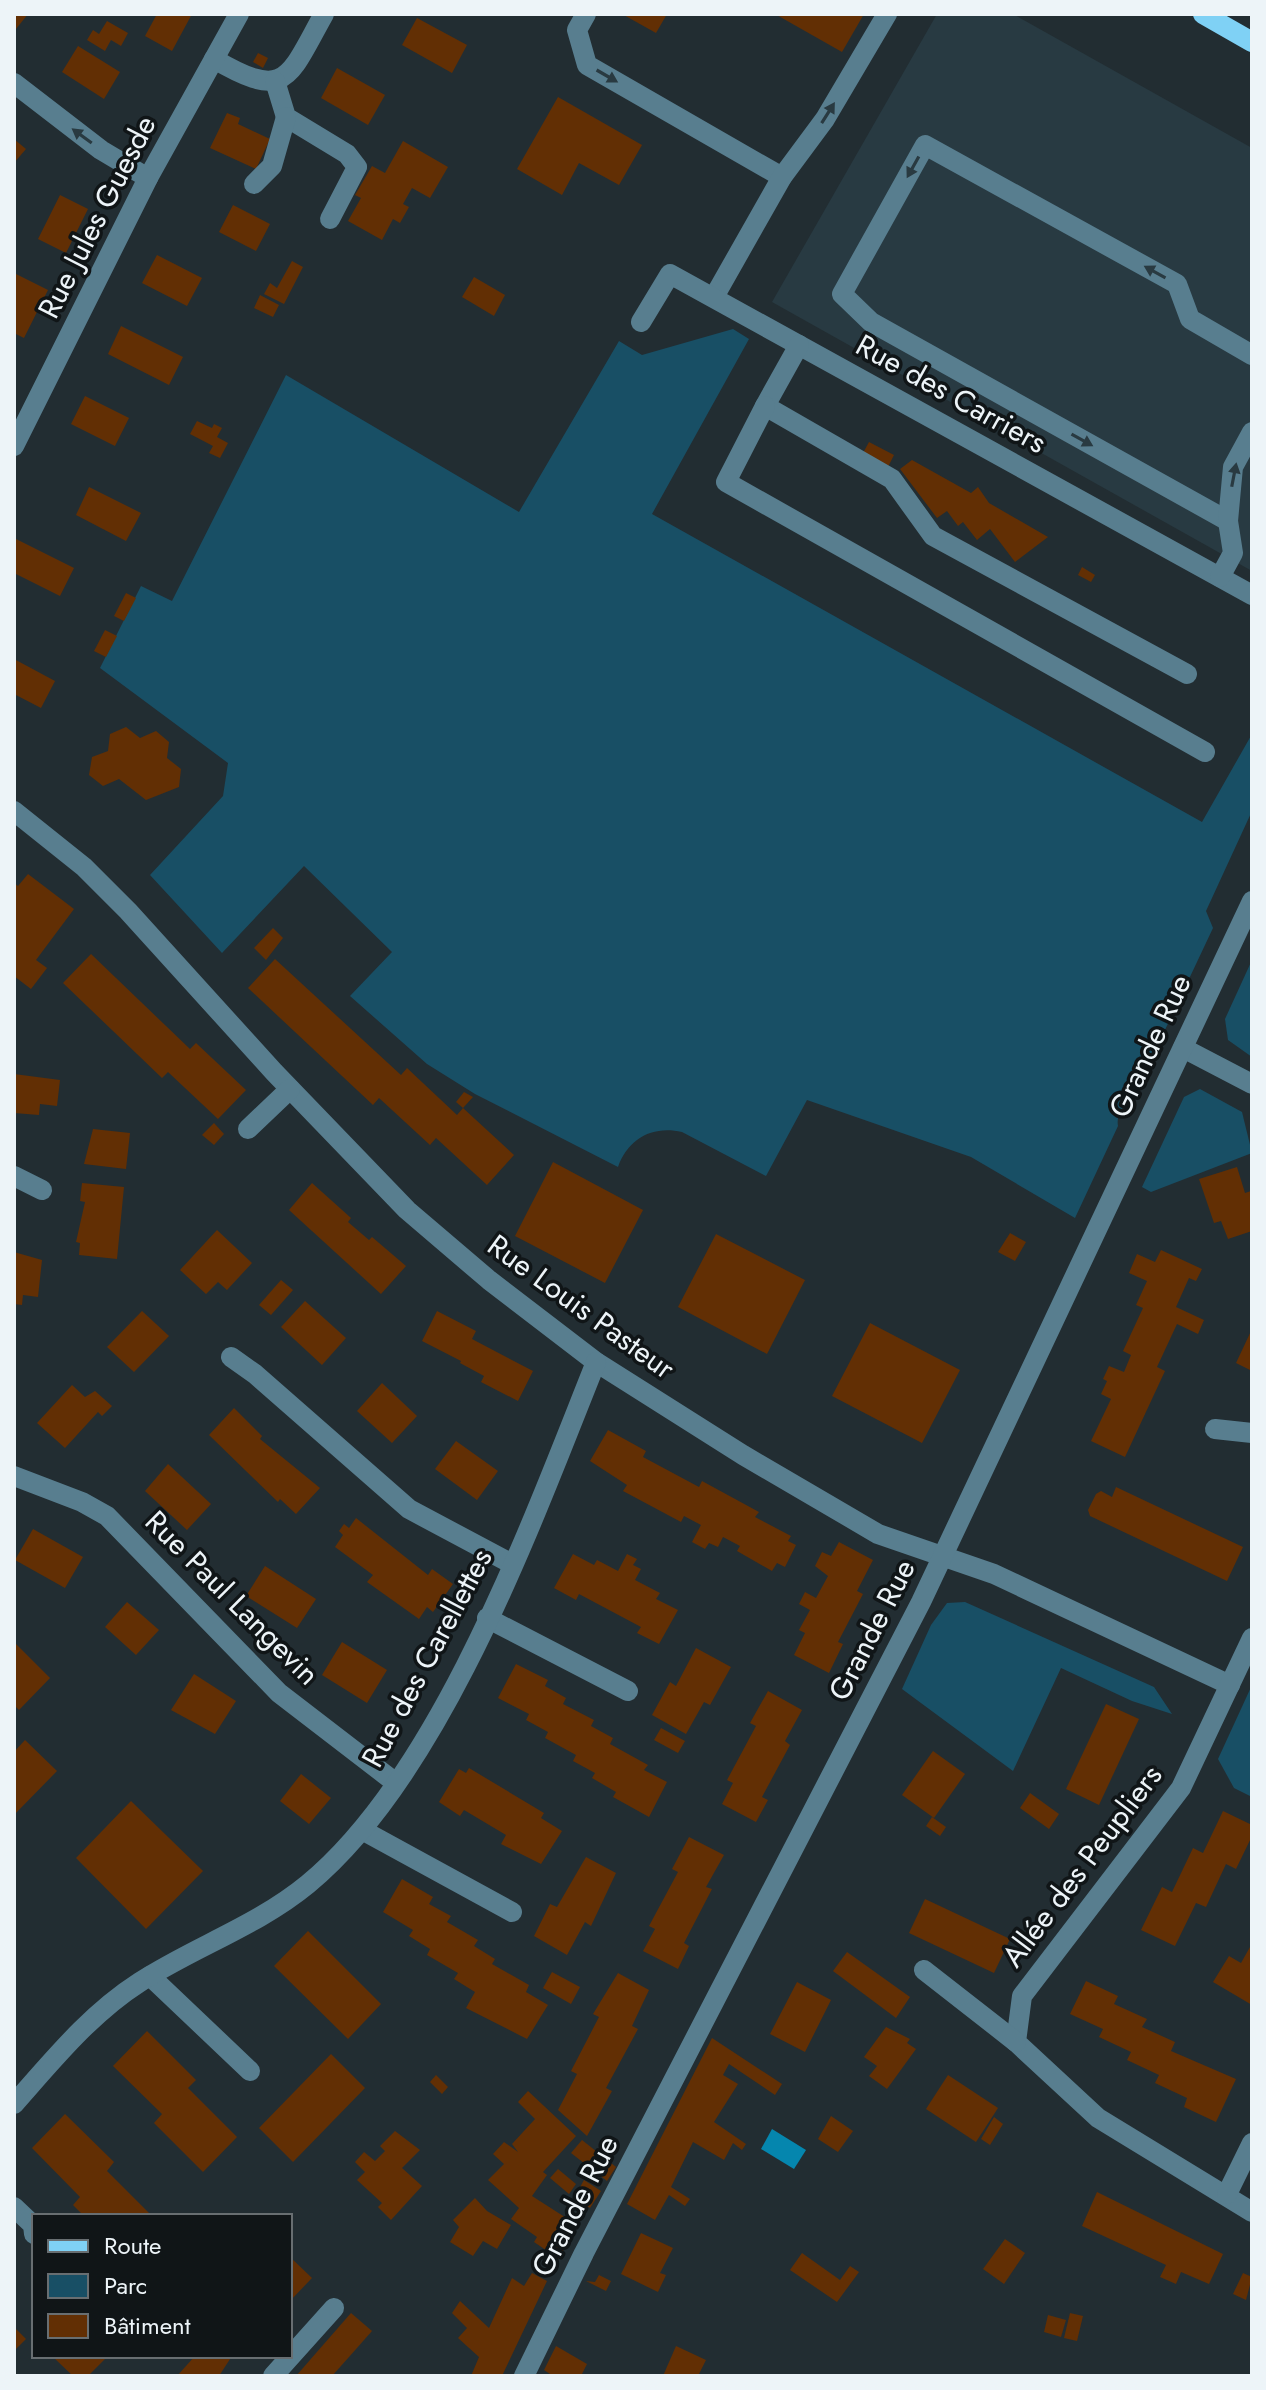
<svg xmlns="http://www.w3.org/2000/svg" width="1266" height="2390" viewBox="0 0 1266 2390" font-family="Jost,sans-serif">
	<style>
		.built { fill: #283a42 }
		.green { fill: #184f65 }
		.water { fill: #0586ae }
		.building { fill: #622f04 }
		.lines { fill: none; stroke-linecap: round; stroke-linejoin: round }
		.minor { stroke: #587e8f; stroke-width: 20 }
		.major { stroke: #7fd1f5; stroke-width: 20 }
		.oneway { fill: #293a41 }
		.labels { text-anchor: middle; stroke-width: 7; stroke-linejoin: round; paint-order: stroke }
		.street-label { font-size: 30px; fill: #edf4f8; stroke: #101517 }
	</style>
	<rect width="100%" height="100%" fill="#222d32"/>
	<!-- built -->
	<path class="built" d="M937,14H1013L1252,148V571L772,302Z"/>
	<!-- green -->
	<g class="green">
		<path d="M733,329L749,339L652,514L1202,822L1252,734V811L1206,911L1213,928L1132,1100C1123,1104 1116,1115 1118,1126L1075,1218L971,1157L807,1100L766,1176L682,1132C652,1125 628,1139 618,1167L475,1094L427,1064L350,996L392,952L304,866L222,953L150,875L223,796L228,763L100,668L141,586L172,601L286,375L519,512L619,341L642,355Z"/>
		<path d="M1252,960V1057L1228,1040L1225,1019Z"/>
		<path d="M1200,1089L1242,1112L1252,1153L1151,1192L1142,1187L1184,1097Z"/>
		<path d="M965,1602L1154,1687L1172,1714L1132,1701L1061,1668L1013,1771L902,1689L931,1625L947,1603Z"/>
		<path d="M1252,1685V1797L1234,1788L1218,1759Z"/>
	</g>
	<!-- water -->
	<path class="water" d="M772,2129L806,2150L794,2169L761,2149Z"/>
	<!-- building -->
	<g class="building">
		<path d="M14,14H28L16,29L14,27Z"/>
		<path d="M157,14H192L172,51L145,36Z"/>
		<path d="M622,14H667L656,33Z"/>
		<path d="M775,14H864L842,52Z"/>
		<path d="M417,18L467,45L452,73L402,45Z"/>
		<path d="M107,21L128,33L121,46L111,40L105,51L87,40L93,30L99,34Z"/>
		<path d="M78,46L120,72L104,99L62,72Z"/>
		<path d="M258,53L268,58L263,68L253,62Z"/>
		<path d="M337,68L385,95L368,125L321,98Z"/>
		<path d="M558,97L642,145L619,185L579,163L562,195L517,169Z"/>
		<path d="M227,113L240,118L238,124L270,139L256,169L210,148Z"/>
		<path d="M14,139L26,149L14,163Z"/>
		<path d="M403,141L448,167L430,198L412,188L403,204L409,207L400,223L393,219L382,240L348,221L361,198L355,195L372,166L385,173Z"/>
		<path d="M60,195L88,209L66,253L38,239Z"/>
		<path d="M233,205L270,224L256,251L219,232Z"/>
		<path d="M157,255L202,278L187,306L142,283Z"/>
		<path d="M292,261L303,267L284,304L264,294L270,283L277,288Z"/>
		<path d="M16,274L48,290L24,338L14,333Z"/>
		<path d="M474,277L505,295L494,316L462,297Z"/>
		<path d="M260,295L279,305L273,317L254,308Z"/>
		<path d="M121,326L183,357L169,385L108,354Z"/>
		<path d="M85,396L129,418L115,446L71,424Z"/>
		<path d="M197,421L212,428L214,424L222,428L217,437L228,443L220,458L209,453L213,446L190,434Z"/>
		<path d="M869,442L894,455L888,467L863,453Z"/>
		<path d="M912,460L971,493L978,487L989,503L1048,537L1015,562L990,529L977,540L963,522L958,526L947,511L937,518L900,469Z"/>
		<path d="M89,487L141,513L126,541L76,515Z"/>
		<path d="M14,538L74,568L60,596L14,573Z"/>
		<path d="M1082,567L1095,575L1091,582L1078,575Z"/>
		<path d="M126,593L136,598L124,621L114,616Z"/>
		<path d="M105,630L117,636L106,657L94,651Z"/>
		<path d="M14,659L55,681L41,708L14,694Z"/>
		<path d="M126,727L140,738L156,731L169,742L167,758L181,769L179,787L146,800L119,779L103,786L89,775L92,757L108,751L110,734Z"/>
		<path d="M28,874L74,909L36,960L47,968L31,989L14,976V883L18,886Z"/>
		<path d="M273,928L283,938L266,960L254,948Z"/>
		<path d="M91,954L190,1049L196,1043L246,1090L218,1119L168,1072L162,1078L63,983Z"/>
		<path d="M275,959L401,1075L407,1068L457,1115L463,1108L514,1155L487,1185L436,1138L430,1145L379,1098L373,1105L248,988Z"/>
		<path d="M14,1074L60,1080L57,1106L40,1104L39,1115L14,1113Z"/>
		<path d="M464,1092L473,1097L463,1108L456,1102Z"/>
		<path d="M214,1123L224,1134L214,1145L202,1135Z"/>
		<path d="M93,1129L130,1133L126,1169L84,1164Z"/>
		<path d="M553,1162L643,1210L605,1283L515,1236Z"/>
		<path d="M1237,1167L1245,1193L1251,1191L1252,1195V1231L1228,1239L1221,1221L1214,1223L1199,1179Z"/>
		<path d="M82,1183L124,1187L117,1259L79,1255L80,1243L76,1242L85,1202L80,1201Z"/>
		<path d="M312,1183L351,1218L348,1222L369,1240L372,1237L406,1266L381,1294L289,1210Z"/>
		<path d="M217,1230L252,1263L227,1290L218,1282L206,1294L180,1270Z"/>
		<path d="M1010,1233L1026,1242L1015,1261L998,1252Z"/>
		<path d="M716,1234L805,1280L767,1354L678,1307Z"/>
		<path d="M1161,1250L1202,1269L1196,1281L1189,1278L1176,1307L1204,1320L1198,1334L1177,1324L1157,1367L1165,1371L1125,1457L1091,1441L1111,1399L1101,1394L1107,1381L1103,1379L1109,1366L1124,1372L1131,1355L1123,1351L1143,1308L1136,1305L1147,1281L1129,1273L1137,1254L1155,1262Z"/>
		<path d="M14,1252L42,1260L38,1297L23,1295L22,1305L14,1304Z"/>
		<path d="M281,1280L293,1290L271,1315L259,1305Z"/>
		<path d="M305,1301L346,1338L322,1365L281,1327Z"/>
		<path d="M142,1311L169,1336L134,1372L107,1347Z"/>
		<path d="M437,1311L476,1331L472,1339L533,1371L518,1401L481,1382L484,1376L460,1363L461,1361L422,1341Z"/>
		<path d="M870,1323L960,1370L922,1443L832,1396Z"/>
		<path d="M1252,1329V1371L1236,1363Z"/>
		<path d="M382,1383L417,1416L392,1443L357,1411Z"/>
		<path d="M72,1385L85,1397L95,1391L112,1406L102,1416L98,1412L65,1448L37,1423Z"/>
		<path d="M234,1408L262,1436L260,1439L320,1488L296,1514L280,1499L278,1502L209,1435Z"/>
		<path d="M608,1430L646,1451L643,1457L699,1487L702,1481L759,1512L755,1517L791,1536L788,1541L796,1545L785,1567L777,1563L772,1571L737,1551L740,1546L723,1537L718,1547L709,1543L705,1549L692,1542L701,1525L684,1516L681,1522L623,1491L627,1485L590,1461Z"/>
		<path d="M456,1441L498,1471L477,1500L435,1469Z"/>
		<path d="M168,1464L211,1504L187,1530L145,1491Z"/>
		<path d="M1116,1487L1243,1547L1227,1581L1090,1516L1088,1510L1096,1494L1101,1491L1112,1497Z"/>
		<path d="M356,1518L428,1575L432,1569L453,1584L433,1612L427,1607L419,1619L367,1582L373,1575L335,1547L343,1535L339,1531L344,1524L349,1528Z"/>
		<path d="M33,1529L83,1557L65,1588L15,1560Z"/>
		<path d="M839,1542L873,1560L857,1591L863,1594L838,1642L843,1644L829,1673L794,1655L805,1633L799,1630L810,1610L799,1604L805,1592L816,1598L828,1576L815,1566L822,1552L831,1556Z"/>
		<path d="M573,1554L594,1565L597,1560L618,1571L627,1554L637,1559L633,1565L641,1569L635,1580L660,1593L656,1599L678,1610L659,1644L637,1633L641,1627L579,1594L576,1600L554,1588Z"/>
		<path d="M265,1566L316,1599L297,1628L246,1596Z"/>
		<path d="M127,1602L159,1630L136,1655L105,1627Z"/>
		<path d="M14,1642L50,1678L19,1710L14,1705Z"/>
		<path d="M342,1642L387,1670L367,1703L322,1675Z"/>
		<path d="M696,1648L731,1667L710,1705L704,1702L686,1734L652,1715L670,1682L676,1686Z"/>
		<path d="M516,1664L548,1680L545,1686L566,1698L563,1704L594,1720L591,1726L613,1738L610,1744L648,1765L644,1770L667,1782L649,1817L613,1797L616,1792L592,1778L595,1773L573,1761L576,1755L545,1738L548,1732L526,1720L529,1714L498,1698Z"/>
		<path d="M194,1674L236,1701L215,1734L171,1710Z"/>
		<path d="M768,1691L802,1710L785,1741L790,1745L762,1797L768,1800L756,1822L722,1804L733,1783L727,1780L756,1726L750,1723Z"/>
		<path d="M1106,1704L1139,1719L1099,1805L1066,1789Z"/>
		<path d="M661,1728L685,1741L678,1753L654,1740Z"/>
		<path d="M25,1740L57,1771L14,1815V1752Z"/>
		<path d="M933,1751L965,1774L934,1818L902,1795Z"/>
		<path d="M469,1768L544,1813L541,1818L562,1831L541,1864L501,1844L506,1835L464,1810L460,1816L439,1802L459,1769L466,1773Z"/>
		<path d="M301,1774L331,1798L309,1824L280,1801Z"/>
		<path d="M1030,1793L1059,1814L1049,1829L1020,1808Z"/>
		<path d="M131,1801L203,1871L146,1929L76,1858Z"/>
		<path d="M1223,1811L1252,1825V1836L1236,1869L1226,1864L1206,1907L1196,1903L1175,1946L1141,1930L1162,1887L1172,1892L1193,1848L1203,1853Z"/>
		<path d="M932,1817L946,1827L940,1836L926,1826Z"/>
		<path d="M689,1837L724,1855L706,1887L712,1889L684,1943L689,1946L678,1969L643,1951L655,1929L649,1926L678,1872L672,1869Z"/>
		<path d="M586,1857L616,1873L591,1926L585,1922L567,1955L534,1936L550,1904L557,1907Z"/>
		<path d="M402,1879L433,1897L429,1904L451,1916L447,1922L478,1940L474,1946L495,1959L492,1964L529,1985L526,1992L548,2005L527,2039L466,2008L475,1992L454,1979L458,1973L427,1955L430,1949L409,1936L413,1930L383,1912Z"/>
		<path d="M925,1899L1010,1939L994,1973L909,1933Z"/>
		<path d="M308,1931L381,2004L348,2039L274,1966Z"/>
		<path d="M1250,1947L1252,1949V2005L1213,1982L1229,1956L1241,1963Z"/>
		<path d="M847,1952L910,1997L896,2018L833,1971Z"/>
		<path d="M552,1972L580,1987L571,2004L543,1988Z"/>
		<path d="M618,1973L649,1990L632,2026L638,2029L606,2088L612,2091L587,2136L558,2110L577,2074L571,2071L599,2017L593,2014Z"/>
		<path d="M1086,1981L1118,1996L1114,2004L1147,2019L1142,2027L1175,2042L1171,2051L1236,2079L1216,2122L1184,2107L1187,2098L1155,2083L1159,2075L1127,2060L1131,2052L1099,2037L1103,2029L1070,2014Z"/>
		<path d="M797,1982L831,2000L805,2052L770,2034Z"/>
		<path d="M886,2027L910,2039L907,2043L916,2049L887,2089L869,2076L877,2066L864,2057Z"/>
		<path d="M147,2031L196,2080L188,2088L237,2137L203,2172L154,2123L162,2114L113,2066Z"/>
		<path d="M712,2038L782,2084L775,2095L729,2064L723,2075L738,2084L714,2122L746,2144L742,2150L733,2143L724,2160L693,2142L671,2187L690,2199L685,2206L669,2195L655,2220L627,2204Z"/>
		<path d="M331,2054L365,2088L293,2162L259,2128Z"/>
		<path d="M436,2075L448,2087L442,2094L430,2082Z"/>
		<path d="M948,2075L998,2108L976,2142L926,2109Z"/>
		<path d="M528,2091L576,2136L543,2172L547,2175L532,2196L571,2221L561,2236L568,2241L559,2259L534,2242L537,2237L511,2219L519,2208L488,2180L504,2164L493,2154L504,2142L518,2152L512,2144L535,2119L518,2102Z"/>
		<path d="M65,2114L114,2162L107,2171L152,2216H84L73,2205L80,2197L32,2148Z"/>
		<path d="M831,2116L853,2131L838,2152L818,2139Z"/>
		<path d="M994,2117L1003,2124L990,2145L981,2139Z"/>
		<path d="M395,2131L420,2150L402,2168L422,2186L391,2220L378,2207L382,2203L357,2180L365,2172L355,2162L364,2152L375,2161L385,2151L380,2146Z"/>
		<path d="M582,2140L616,2167L607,2181L571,2153Z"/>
		<path d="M558,2169L576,2184L569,2194L550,2178Z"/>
		<path d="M584,2180L601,2191L590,2208L574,2198Z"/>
		<path d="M1097,2192L1223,2254L1209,2284L1181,2272L1176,2284L1160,2277L1166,2265L1082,2226Z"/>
		<path d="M475,2198L487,2211L511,2225L497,2249L483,2241L473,2256L450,2242L459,2227L453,2220Z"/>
		<path d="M641,2233L673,2248L660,2273L666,2275L658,2292L621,2274Z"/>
		<path d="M1005,2239L1025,2253L1004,2284L983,2269Z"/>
		<path d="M802,2253L840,2280L850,2266L859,2272L837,2302L790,2270Z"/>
		<path d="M290,2257L312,2278L290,2301Z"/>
		<path d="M532,2273L547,2281L502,2376H471L479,2357L458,2338L467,2328L452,2313L460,2301L489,2328L512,2278L524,2286Z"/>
		<path d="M1243,2273L1252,2277L1246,2300L1233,2294Z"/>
		<path d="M599,2275L611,2281L606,2291L586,2281L595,2282Z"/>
		<path d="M351,2313L372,2331L349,2357L332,2376H296Z"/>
		<path d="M1070,2313L1083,2316L1077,2341L1064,2338Z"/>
		<path d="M1048,2315L1066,2320L1061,2337L1044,2332Z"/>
		<path d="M14,2327L26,2339L14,2351Z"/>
		<path d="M556,2346L587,2364L581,2376H553L544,2370Z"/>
		<path d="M676,2346L706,2360L698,2376H663Z"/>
		<path d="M52,2356H108L88,2376H73Z"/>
		<path d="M195,2356H232L219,2376H177Z"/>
	</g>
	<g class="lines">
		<!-- minor -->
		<g class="minor">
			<path d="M586,14L577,30L587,65L782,177"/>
			<path d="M214,59C287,102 288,78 324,14"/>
			<path d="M275,81L286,117L347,154L357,167L330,219"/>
			<path d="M14,83L101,150L148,178"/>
			<path d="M254,184L272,166L286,117"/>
			<path d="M714,297L782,177L825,119L887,14"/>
			<path d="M641,322L670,274L1252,595"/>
			<path d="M799,345L765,406L892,479L933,536L1187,674"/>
			<path d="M765,406L726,482L1205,752"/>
			<path d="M14,446L148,178L239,14"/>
			<path d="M1228,521L871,322L842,294L925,145L1177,284L1190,319L1252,355"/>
			<path d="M1220,577L1233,553L1228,521L1233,467L1252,432"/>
			<path d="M14,811L84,867L128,911L274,1072L407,1210L489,1280L596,1362L743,1455L878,1534L994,1574L1230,1685"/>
			<path d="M1183,1048L1252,1084"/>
			<path d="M248,1129L290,1089"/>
			<path d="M14,1176L42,1190"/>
			<path d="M231,1357L255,1374L409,1509L512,1564"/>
			<path d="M1215,1429L1252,1433"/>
			<path d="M14,1476L82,1502L107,1516L279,1693L396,1783"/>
			<path d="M487,1618L628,1691"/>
			<path d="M1252,1638L1181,1788L1022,1996L1016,2042L1098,2118L1252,2212"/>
			<path d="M362,1830L512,1912"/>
			<path d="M924,1970L1016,2042"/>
			<path d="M150,1976L250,2071"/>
			<path d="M14,2104C53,2060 90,2014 140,1982C194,1947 257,1926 308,1884C441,1774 532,1522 596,1362"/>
			<path d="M1227,2194L1252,2143"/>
			<path d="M14,2207L33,2225L34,2234"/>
			<path d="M273,2376L334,2308"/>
			<path d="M524,2376L584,2253L921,1602L1252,901"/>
		</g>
		<!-- major -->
		<path class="major" d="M1203,14L1252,42"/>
	</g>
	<!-- one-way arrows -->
	<defs><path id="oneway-solid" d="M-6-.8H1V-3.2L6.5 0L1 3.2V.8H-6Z" transform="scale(2)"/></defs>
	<g class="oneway">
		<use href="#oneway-solid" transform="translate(607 76) rotate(30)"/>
		<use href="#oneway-solid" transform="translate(828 113) rotate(-58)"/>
		<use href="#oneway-solid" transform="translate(82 136) rotate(-144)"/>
		<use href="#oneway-solid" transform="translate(913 167) rotate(119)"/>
		<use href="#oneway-solid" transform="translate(1155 272) rotate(-151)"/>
		<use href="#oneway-solid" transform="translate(1082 440) rotate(29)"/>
		<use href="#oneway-solid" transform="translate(1234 475) rotate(-79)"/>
	</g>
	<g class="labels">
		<!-- street labels -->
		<g class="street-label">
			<text transform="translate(97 217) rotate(-63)" y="10">Rue Jules Guesde</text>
			<text transform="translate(951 394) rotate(29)" y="10">Rue des Carriers</text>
			<text transform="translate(1150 1046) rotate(-65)" y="10">Grande Rue</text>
			<text transform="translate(581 1307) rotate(36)" y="10">Rue Louis Pasteur</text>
			<text transform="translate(232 1598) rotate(45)" y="10">Rue Paul Langevin</text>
			<text transform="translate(872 1630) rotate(-63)" y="10">Grande Rue</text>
			<text transform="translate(427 1658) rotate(-62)" y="10">Rue des Carellettes</text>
			<text transform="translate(1082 1866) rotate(-53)" y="10">Allée des Peupliers</text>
			<text transform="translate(575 2206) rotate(-63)" y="10">Grande Rue</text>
		</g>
	</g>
	<!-- border -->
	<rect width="1266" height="2390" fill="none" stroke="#edf4f8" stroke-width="32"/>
	<!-- legend -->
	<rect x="32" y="2214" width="260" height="144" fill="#101517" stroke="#686e71" stroke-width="2"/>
	<rect x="48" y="2240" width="40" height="12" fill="#7fd1f5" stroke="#686e71" stroke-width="2"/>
	<text x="104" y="2254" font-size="24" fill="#edf4f8">Route</text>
	<rect x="48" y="2274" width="40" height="24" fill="#184f65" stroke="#686e71" stroke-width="2"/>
	<text x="104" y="2294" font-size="24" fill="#edf4f8">Parc</text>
	<rect x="48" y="2314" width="40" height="24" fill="#622f04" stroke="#686e71" stroke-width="2"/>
	<text x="104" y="2334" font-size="24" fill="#edf4f8">Bâtiment</text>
</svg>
